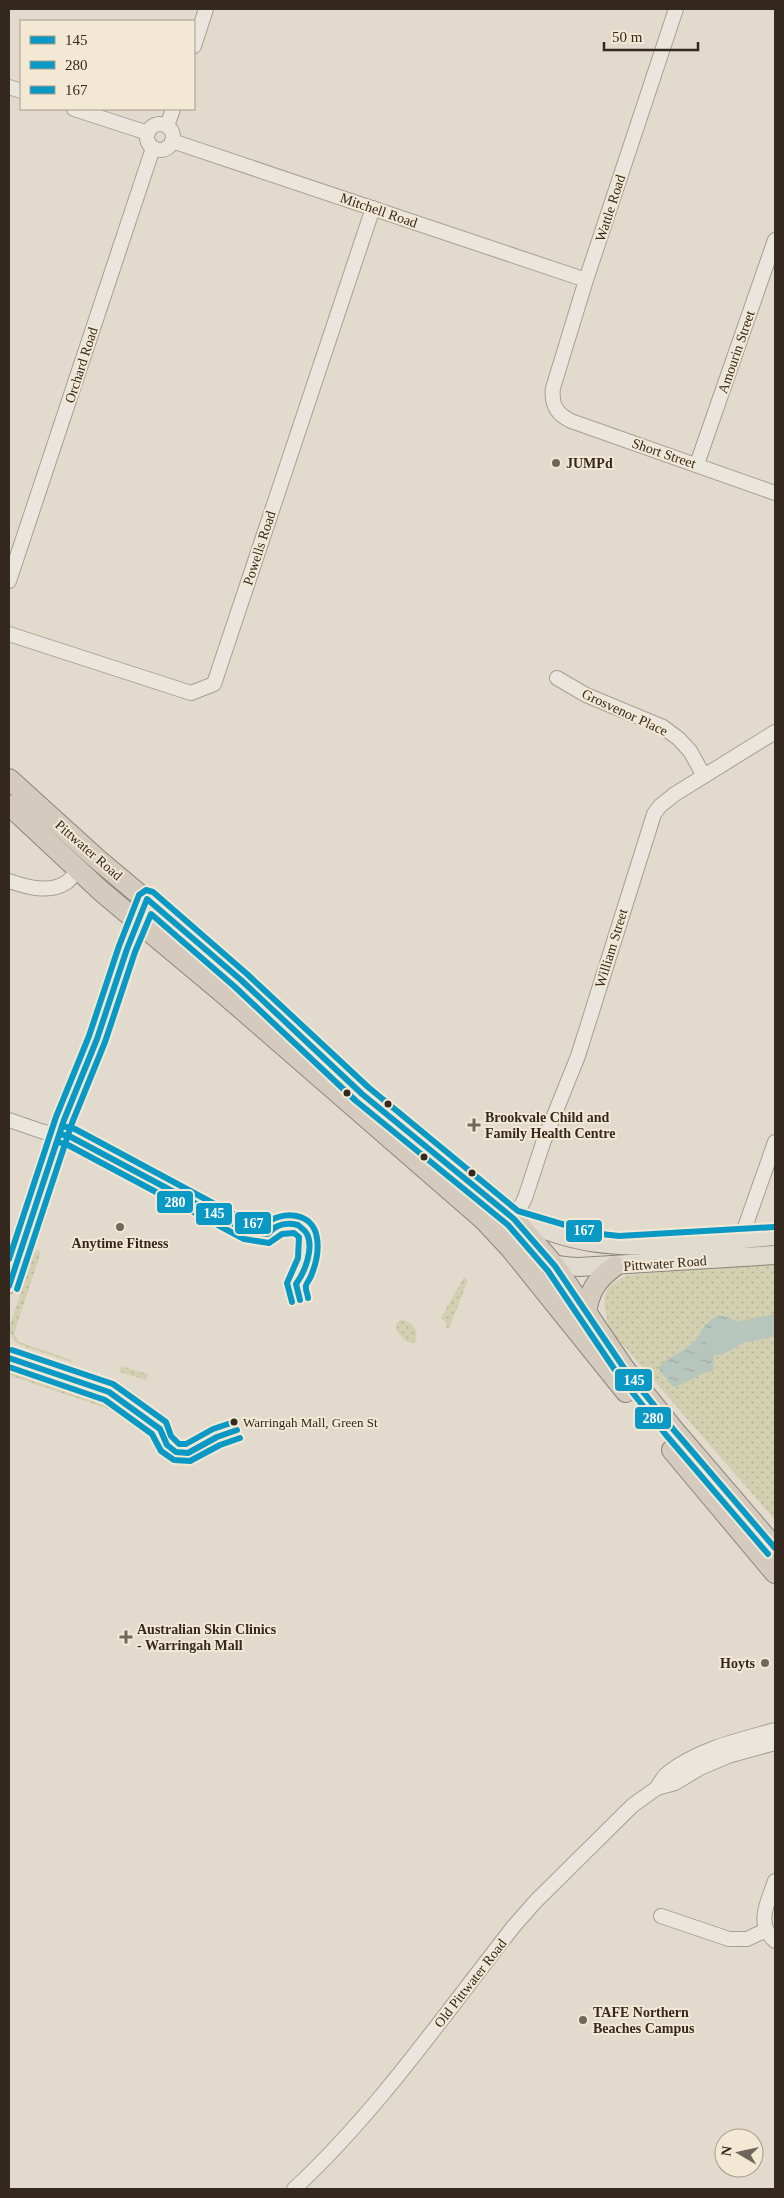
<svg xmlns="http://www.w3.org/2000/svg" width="784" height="2198" viewBox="0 0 784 2198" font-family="'Times New Roman',serif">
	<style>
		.grass { fill: url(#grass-dots) }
		.water { fill: url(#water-ripples) }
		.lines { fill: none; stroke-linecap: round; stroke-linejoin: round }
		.river { stroke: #b7c6bc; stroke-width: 22 }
		.minor-casing { stroke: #a79f96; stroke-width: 16 }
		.major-casing { stroke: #8c857c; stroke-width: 20 }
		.highway-casing { stroke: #8c857c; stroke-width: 22 }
		.minor { stroke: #eae6dd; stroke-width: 14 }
		.major { stroke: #e1dbcf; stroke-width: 18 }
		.highway { stroke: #d4cbbe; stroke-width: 20 }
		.bus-1-casing { stroke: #f2e8d3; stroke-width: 10 }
		.bus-2-casing { stroke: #f2e8d3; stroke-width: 10 }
		.bus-3-casing { stroke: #f2e8d3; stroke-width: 10 }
		.bus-1 { stroke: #0a99c5; stroke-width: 6 }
		.bus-2 { stroke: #0a99c5; stroke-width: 6 }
		.bus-3 { stroke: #0a99c5; stroke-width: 6 }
		.poi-dot { fill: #71665c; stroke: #f2e8d3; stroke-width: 2 }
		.bus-dot { fill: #34281f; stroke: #f2e8d3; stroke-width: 2 }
		.labels { text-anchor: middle; stroke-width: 4; stroke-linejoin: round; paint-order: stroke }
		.bus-label { font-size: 13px; fill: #34281f; stroke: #f2e8d3; text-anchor: start }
		.street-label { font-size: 14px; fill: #34281f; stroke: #f2e8d3 }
		.poi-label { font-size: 14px; font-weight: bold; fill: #34281f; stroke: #f2e8d3; text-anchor: start }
		.line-badge { stroke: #f2e8d3; stroke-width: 2 }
		.badge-label { font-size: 14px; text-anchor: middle; font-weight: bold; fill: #fff }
	</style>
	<defs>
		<pattern id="grass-dots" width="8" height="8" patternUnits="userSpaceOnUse" patternTransform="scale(1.25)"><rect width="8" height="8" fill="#d2d0b0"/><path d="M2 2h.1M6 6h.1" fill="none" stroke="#b5b397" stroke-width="1.8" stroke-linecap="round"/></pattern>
		<pattern id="water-ripples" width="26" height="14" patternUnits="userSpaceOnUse" patternTransform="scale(1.25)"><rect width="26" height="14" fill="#b7c6bc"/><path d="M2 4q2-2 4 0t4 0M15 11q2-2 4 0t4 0" fill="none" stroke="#9eaaa1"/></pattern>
	</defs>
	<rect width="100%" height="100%" fill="#e2dacc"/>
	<!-- grass -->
	<g class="grass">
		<path d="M35,1250L41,1252L14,1334L19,1342L72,1360L71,1362L20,1345C11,1339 8,1333 11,1322Z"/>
		<path d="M775,1263V1520L609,1329C604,1300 597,1290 627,1275Z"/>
		<path d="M464,1277L468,1280L449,1329L446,1327L445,1321L441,1318Z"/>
		<path d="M400,1320C413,1320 420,1331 415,1343L407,1342L397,1332L396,1325Z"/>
		<path d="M121,1366L148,1374L146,1380L119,1372Z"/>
		<path d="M9,1372L123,1410L142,1422V1426L140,1427L121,1413L9,1375Z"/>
	</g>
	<!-- water -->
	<path class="water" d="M726,1316L742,1324L748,1335L716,1351L714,1355V1370C699,1373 688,1383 673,1387L658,1368C667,1356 684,1353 694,1342C701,1334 701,1327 711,1320C715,1316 721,1316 726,1316Z"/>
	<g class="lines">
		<!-- river -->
		<path class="river" d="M718,1344L741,1332L775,1325"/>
		<!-- minor casing -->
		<g class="minor-casing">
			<g id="minor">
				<path d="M676,9L586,280L553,388C551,404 556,414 571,421L775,493"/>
				<path d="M194,46L206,9"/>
				<path d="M9,87L21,91"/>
				<path d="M74,109L148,133"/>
				<circle cx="160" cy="137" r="13"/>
				<path d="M167,126L173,109"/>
				<path d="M172,141L586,280"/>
				<path d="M697,464L775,240"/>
				<path d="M9,581L153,148"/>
				<path d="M9,634L191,693L214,684L373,208"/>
				<path d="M557,678L586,695L663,727L679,739L690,751L704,776"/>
				<path d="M9,881C26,887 50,894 67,882C71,879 74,874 78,870"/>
				<path d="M9,1120L44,1132L60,1134"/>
				<path d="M514,1219L525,1198L543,1143L578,1056L654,814L660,806L675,794L775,732"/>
				<path d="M738,1247L775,1142"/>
				<path d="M9,1286L64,1120L97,1039L138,921"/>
				<path d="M657,1788C660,1783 663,1776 668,1773C698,1749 740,1740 775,1730"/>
				<path d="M775,1881C768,1902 755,1924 775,1941"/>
				<path d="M661,1916L729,1939H747L766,1930"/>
				<path d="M294,2189C378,2111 443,2016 514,1926L536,1901L633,1805L657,1788L675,1783L700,1768L728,1756L775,1743"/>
			</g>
		</g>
		<!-- major casing -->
		<g class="major-casing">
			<g id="major">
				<path d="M514,1219C539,1228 565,1238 591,1242C651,1251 715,1241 775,1236"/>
				<path d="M512,1249C534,1261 553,1266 579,1267L775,1255"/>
			</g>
		</g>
		<!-- highway casing -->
		<g class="highway-casing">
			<g id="highway">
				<path d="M9,779L96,858L241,980L362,1094L514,1219L555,1266L624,1368L673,1429L775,1548"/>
				<path d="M9,805L101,891L223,993L484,1220L511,1249L626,1392"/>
				<path d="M586,1315C588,1292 597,1279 615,1266"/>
				<path d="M672,1450L775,1573"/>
			</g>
		</g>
		<!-- minor -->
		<use href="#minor" class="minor"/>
		<!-- major -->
		<use href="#major" class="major"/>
		<!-- highway -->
		<use href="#highway" class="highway"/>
		<!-- bus-1 casing -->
		<g class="bus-1-casing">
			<g id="bus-1">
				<path d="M60,1134L71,1137L247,1231L268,1234C276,1224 286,1222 298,1225C301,1228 305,1230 307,1234C314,1248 305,1272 296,1284L300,1300"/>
				<path d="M9,1286L64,1120L97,1039L127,949L147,899L241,980L362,1094L514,1219L555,1266L624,1368L673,1429L775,1548"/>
				<path d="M9,1358L109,1392L160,1429L167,1445L176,1452L188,1453L217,1437L237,1430"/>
			</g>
		</g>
		<!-- bus-2 casing -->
		<g class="bus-2-casing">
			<g id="bus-2">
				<path d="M58,1142L68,1145L244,1239L269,1243L282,1234L294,1233L299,1237L298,1258L287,1283L292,1302"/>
				<path d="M17,1289L72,1123L105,1042L135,952L151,914L235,987L356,1101L508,1225L548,1271L617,1373L666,1435L768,1554"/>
				<path d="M9,1367L105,1400L152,1434L161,1451L174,1460L190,1461L220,1445L240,1438"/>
			</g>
		</g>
		<!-- bus-3 casing -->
		<g class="bus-3-casing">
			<g id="bus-3">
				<path d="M62,1126L75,1129L250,1223L264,1225C281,1210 313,1211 317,1238C319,1250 316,1264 311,1276C310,1279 306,1284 306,1286C305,1289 308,1295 308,1298"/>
				<path d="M9,1259L56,1117L89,1036L119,946L139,895L146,890L153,892L247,974L368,1087L518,1211L592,1233L619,1236L774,1227"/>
				<path d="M12,1350L113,1384L166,1422L171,1436L179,1444H186L213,1429L234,1422"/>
			</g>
		</g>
		<!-- bus-1 -->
		<use href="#bus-1" class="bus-1"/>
		<!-- bus-2 -->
		<use href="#bus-2" class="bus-2"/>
		<!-- bus-3 -->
		<use href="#bus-3" class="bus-3"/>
	</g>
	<!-- markers -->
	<g class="poi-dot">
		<circle cx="556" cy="463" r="5"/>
		<path d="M471.5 1117.5h5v5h5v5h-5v5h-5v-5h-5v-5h5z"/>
		<circle cx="120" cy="1227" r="5"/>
		<path d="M123.5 1629.5h5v5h5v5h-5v5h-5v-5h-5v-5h5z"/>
		<circle cx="765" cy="1663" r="5"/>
		<circle cx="583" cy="2020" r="5"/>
	</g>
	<g class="bus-dot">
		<circle cx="347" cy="1093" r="4.5"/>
		<circle cx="388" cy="1104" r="4.5"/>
		<circle cx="424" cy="1157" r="4.5"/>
		<circle cx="472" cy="1173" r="4.5"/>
		<circle cx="234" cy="1422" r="4.5"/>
	</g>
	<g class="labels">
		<!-- bus labels -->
		<g class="bus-label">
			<text x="243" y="1427">Warringah Mall, Green St</text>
		</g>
		<!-- street labels -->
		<g class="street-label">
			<text transform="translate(610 208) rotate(-72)" y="5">Wattle Road</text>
			<text transform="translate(379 210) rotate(19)" y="5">Mitchell Road</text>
			<text transform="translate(736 352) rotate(-71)" y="5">Amourin Street</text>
			<text transform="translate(81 365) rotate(-72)" y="5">Orchard Road</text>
			<text transform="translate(664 453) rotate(19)" y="5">Short Street</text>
			<text transform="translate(259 548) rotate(-72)" y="5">Powells Road</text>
			<text transform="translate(625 712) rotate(25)" y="5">Grosvenor Place</text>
			<text transform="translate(89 850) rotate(41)" y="5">Pittwater Road</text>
			<text transform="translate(611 948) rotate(-73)" y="5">William Street</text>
			<text transform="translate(665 1263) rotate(-4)" y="5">Pittwater Road</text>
			<text transform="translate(470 1983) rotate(-52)" y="5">Old Pittwater Road</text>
		</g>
		<!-- poi labels -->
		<g class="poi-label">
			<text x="566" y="468">JUMPd</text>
			<text x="485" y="1122">Brookvale Child and<tspan x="485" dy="16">Family Health Centre</tspan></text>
			<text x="120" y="1248" text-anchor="middle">Anytime Fitness</text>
			<text x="137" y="1634">Australian Skin Clinics<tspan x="137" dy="16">- Warringah Mall</tspan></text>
			<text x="755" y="1668" text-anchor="end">Hoyts</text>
			<text x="593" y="2017">TAFE Northern<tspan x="593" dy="16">Beaches Campus</tspan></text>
		</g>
	</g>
	<g class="line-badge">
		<rect x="156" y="1190" width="38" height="24" rx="5" fill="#0a99c5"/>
		<rect x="195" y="1202" width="38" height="24" rx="5" fill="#0a99c5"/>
		<rect x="234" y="1211" width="38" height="24" rx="5" fill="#0a99c5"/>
		<rect x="565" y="1219" width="38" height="24" rx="5" fill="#0a99c5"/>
		<rect x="614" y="1368" width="39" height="24" rx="5" fill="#0a99c5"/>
		<rect x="634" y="1406" width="38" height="24" rx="5" fill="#0a99c5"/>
	</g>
	<g class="badge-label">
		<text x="175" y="1207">280</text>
		<text x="214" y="1218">145</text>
		<text x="253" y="1228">167</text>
		<text x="584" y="1235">167</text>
		<text x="634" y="1385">145</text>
		<text x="653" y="1423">280</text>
	</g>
	<!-- border -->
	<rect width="784" height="2198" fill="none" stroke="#34281f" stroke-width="20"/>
	<!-- legend -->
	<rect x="20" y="20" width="175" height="90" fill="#f2e8d3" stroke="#a69b8b"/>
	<rect x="30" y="36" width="25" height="8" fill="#0a99c5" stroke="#a69b8b"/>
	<text x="65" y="45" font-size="15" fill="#34281f">145</text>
	<rect x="30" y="61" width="25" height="8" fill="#0a99c5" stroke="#a69b8b"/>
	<text x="65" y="70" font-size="15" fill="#34281f">280</text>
	<rect x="30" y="86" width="25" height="8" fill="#0a99c5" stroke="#a69b8b"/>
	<text x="65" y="95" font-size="15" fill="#34281f">167</text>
	<!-- north arrow -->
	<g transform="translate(739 2153) rotate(279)"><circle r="24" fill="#f2e8d3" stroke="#a69b8b"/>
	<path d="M0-4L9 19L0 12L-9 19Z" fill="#71665c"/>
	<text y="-8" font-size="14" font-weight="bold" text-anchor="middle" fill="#34281f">N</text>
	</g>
	<!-- scale -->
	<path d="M604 42v8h94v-8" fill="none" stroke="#34281f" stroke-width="2.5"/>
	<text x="612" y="42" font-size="15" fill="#34281f" stroke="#f2e8d3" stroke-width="4" paint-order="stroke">50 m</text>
</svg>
